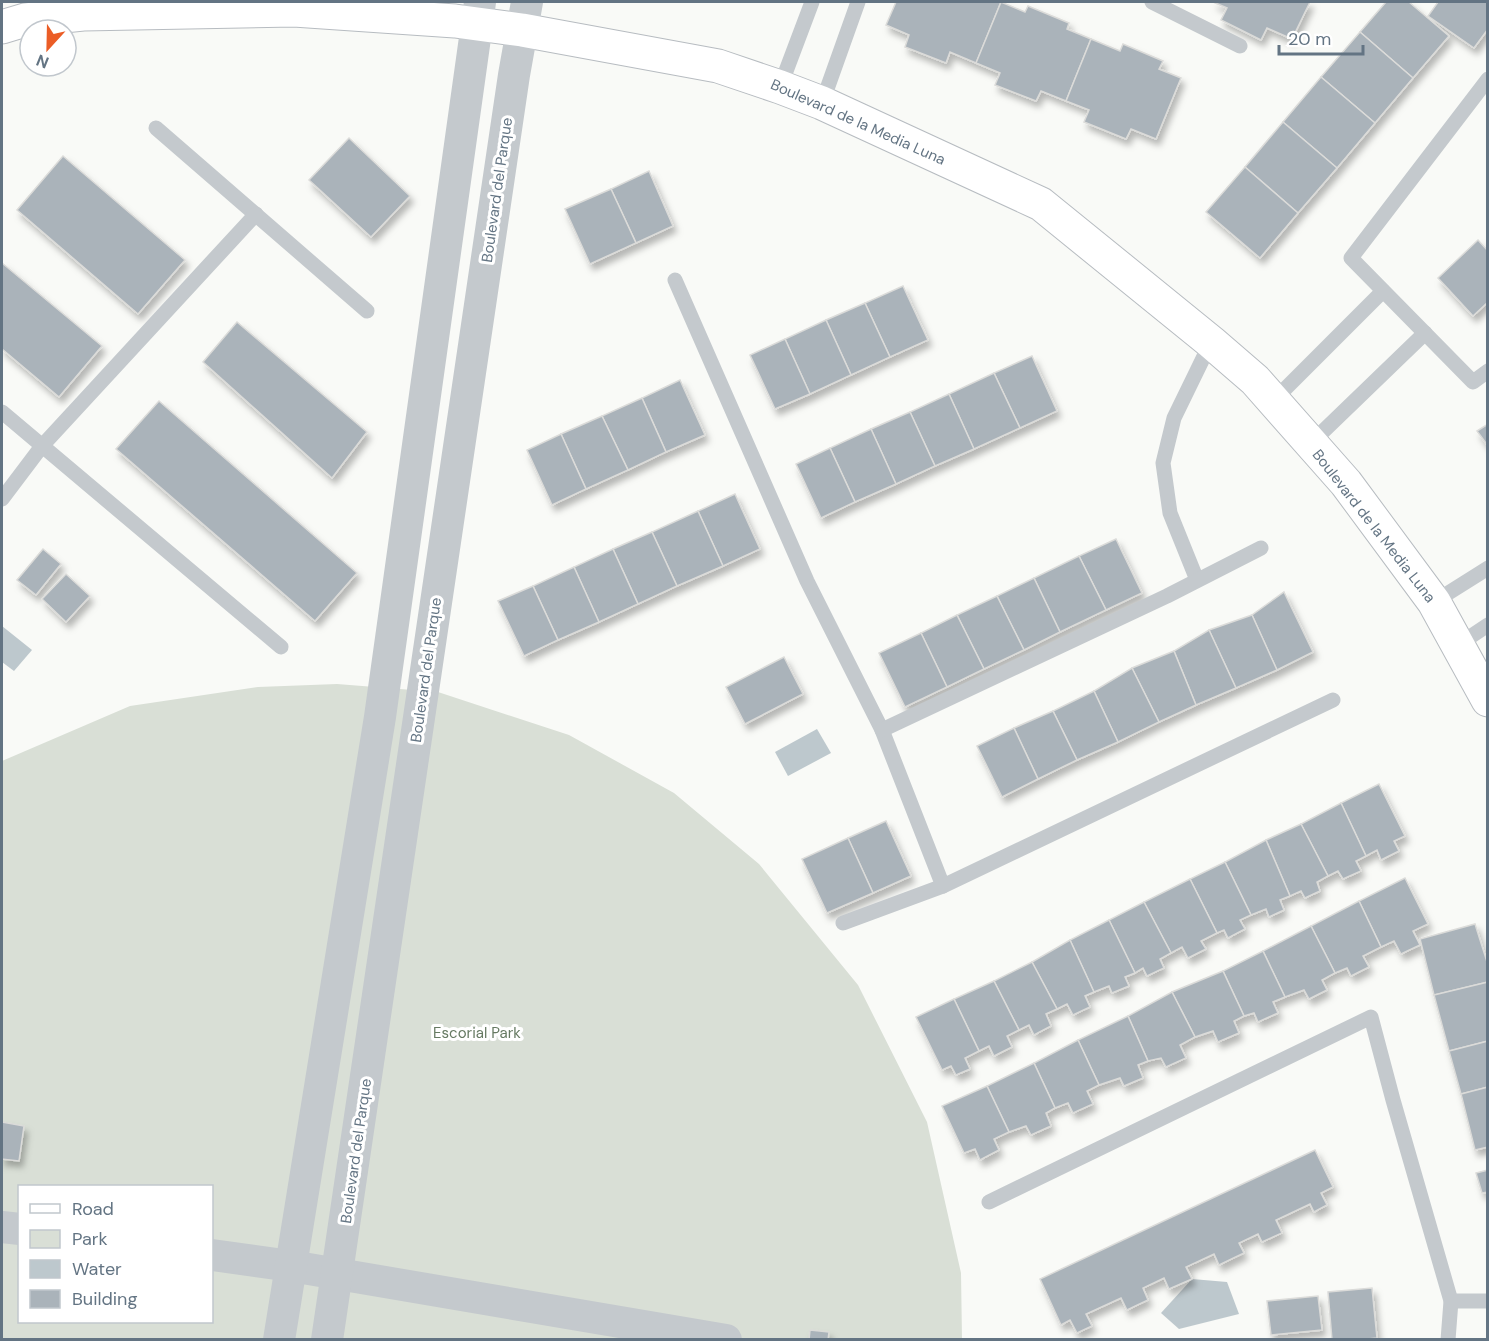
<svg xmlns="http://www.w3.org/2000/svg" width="1489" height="1341" viewBox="0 0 1489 1341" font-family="'DM Sans',sans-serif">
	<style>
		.green { fill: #d9dfd6; fill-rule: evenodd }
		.water { fill: #bdc8cd }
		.building { fill: #aab3ba; stroke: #dbdbd9; stroke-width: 1.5; filter: url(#shadow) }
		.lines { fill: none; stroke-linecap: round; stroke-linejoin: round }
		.secondary-casing { stroke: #b7bcc1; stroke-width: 35 }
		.lane { stroke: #c4c9cd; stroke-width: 15 }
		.street { stroke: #c4c9cd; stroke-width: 32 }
		.secondary { stroke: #fff; stroke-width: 33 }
		.labels { text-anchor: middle; stroke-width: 6; stroke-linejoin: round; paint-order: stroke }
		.street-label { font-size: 15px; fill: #637483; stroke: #fff }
		.park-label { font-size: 15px; fill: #667a62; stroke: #fff }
	</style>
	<defs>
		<filter id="shadow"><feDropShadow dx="3.5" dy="6" stdDeviation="3" flood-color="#0004"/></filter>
	</defs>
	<rect width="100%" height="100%" fill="#f9faf7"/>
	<!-- green -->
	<path class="green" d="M337,684L438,692L569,735L674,793L759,864L858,985L927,1122L961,1273L962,1339H2V761L130,706L258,687ZM20,1186H212V1322H20Z"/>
	<!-- water -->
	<g class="water">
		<path d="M2,626L32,650L14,671L2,662Z"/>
		<path d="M817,729L831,753L788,776L775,752Z"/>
		<path d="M1192,1279L1227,1282L1239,1314L1179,1329L1161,1313Z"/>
	</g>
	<!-- building -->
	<g class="building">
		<path d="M896,2H1001L976,63L950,52L946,63L905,47L909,35L886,25Z"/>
		<path d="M1001,2L1025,12L1028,6L1069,23L1067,29L1091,39L1066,101L1041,91L1036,101L995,85L1000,73L976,63Z"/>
		<path d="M1213,2H1310L1292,39L1267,28L1261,40L1221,20L1227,8Z"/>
		<path d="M1386,2H1409L1449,36L1413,78L1360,32Z"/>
		<path d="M1438,2H1488V29L1474,48L1428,16Z"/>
		<path d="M1360,32L1413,78L1375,123L1321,77Z"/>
		<path d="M1091,39L1120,51L1123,44L1163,61L1159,69L1181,78L1156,139L1131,129L1126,139L1084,122L1089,110L1066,101Z"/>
		<path d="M1321,77L1375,123L1337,168L1283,122Z"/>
		<path d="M1283,122L1337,168L1298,213L1245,167Z"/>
		<path d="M349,138L410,196L371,237L309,180Z"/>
		<path d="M63,156L185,260L138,314L17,210Z"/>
		<path d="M1245,167L1298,213L1260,258L1206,212Z"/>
		<path d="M649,171L673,226L636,243L611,189Z"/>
		<path d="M611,189L636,243L590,264L565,209Z"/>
		<path d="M1478,240L1488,251V302L1473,316L1438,278Z"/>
		<path d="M2,263L102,346L59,397L2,349Z"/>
		<path d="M903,286L928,340L890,357L865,303Z"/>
		<path d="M865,303L890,357L851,375L826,320Z"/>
		<path d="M826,320L851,375L810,394L785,339Z"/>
		<path d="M237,322L367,432L332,478L203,362Z"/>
		<path d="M785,339L810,394L775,409L750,355Z"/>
		<path d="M1032,356L1057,411L1020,428L994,373Z"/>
		<path d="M994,373L1020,428L974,449L949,394Z"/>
		<path d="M680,380L705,435L666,452L642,398Z"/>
		<path d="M949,394L974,449L935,466L910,412Z"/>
		<path d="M642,398L666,452L628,470L602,416Z"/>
		<path d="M159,401L357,573L315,621L116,449Z"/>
		<path d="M910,412L935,466L896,484L871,429Z"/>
		<path d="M602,416L628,470L586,489L561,434Z"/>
		<path d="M1488,424V446L1477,431Z"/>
		<path d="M871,429L896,484L855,502L830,448Z"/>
		<path d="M561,434L586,489L552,505L527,450Z"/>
		<path d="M830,448L855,502L821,518L796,464Z"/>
		<path d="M735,494L760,549L723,566L698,511Z"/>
		<path d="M698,511L723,566L677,586L652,532Z"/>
		<path d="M652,532L677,586L638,604L613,549Z"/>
		<path d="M1116,539L1142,593L1106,610L1079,556Z"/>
		<path d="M43,549L61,564L36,595L17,580Z"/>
		<path d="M613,549L638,604L599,622L574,567Z"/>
		<path d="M1079,556L1106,610L1060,632L1034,578Z"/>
		<path d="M574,567L599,622L558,640L533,586Z"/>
		<path d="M66,574L90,596L66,622L42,599Z"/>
		<path d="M1034,578L1060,632L1024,650L997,596Z"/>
		<path d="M533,586L558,640L524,656L498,601Z"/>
		<path d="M1284,592L1313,652L1277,670L1252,615Z"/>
		<path d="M997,596L1024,650L984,669L957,615Z"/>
		<path d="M957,615L984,669L947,687L921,633Z"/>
		<path d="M1252,615L1277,670L1236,688L1209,630Z"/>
		<path d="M1209,630L1236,688L1196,705L1174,651Z"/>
		<path d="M921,633L947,687L905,707L879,653Z"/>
		<path d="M1174,651L1196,705L1159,722L1132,668Z"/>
		<path d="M784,657L803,694L745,724L726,687Z"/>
		<path d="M1132,668L1159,722L1118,742L1094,691Z"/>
		<path d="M1094,691L1118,742L1077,760L1053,711Z"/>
		<path d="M1053,711L1077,760L1038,779L1014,728Z"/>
		<path d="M1014,728L1038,779L1002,797L977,746Z"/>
		<path d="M1379,784L1405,836L1394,841L1399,851L1381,860L1377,850L1366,856L1341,803Z"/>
		<path d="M1341,803L1366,856L1356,861L1361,871L1343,879L1338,871L1328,876L1301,824Z"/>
		<path d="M886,821L911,876L873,893L848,838Z"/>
		<path d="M1301,824L1328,876L1317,882L1320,891L1305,898L1301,891L1290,896L1266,840Z"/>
		<path d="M848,838L873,893L827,913L802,859Z"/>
		<path d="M1266,840L1290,896L1280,900L1284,910L1269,917L1266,909L1251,915L1225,862Z"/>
		<path d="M1225,862L1251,915L1240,920L1245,929L1228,938L1224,930L1217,933L1190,879Z"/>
		<path d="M1405,878L1428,924L1413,931L1420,945L1401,954L1394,941L1381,947L1359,901Z"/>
		<path d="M1190,879L1217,933L1201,941L1206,949L1188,958L1182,947L1171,953L1144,902Z"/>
		<path d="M1359,901L1381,947L1363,956L1369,967L1351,976L1347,968L1335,973L1311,926Z"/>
		<path d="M1144,902L1171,953L1160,959L1164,968L1147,976L1143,968L1135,973L1109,920Z"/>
		<path d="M1109,920L1135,973L1125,977L1129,986L1112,993L1109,986L1094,992L1070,940Z"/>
		<path d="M1475,924L1488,965V982L1434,995L1420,939Z"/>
		<path d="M1311,926L1335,973L1322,980L1327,990L1309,999L1304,990L1285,997L1263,951Z"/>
		<path d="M1070,940L1094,992L1085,996L1090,1007L1073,1015L1067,1004L1057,1009L1032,962Z"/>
		<path d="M1263,951L1285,997L1273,1002L1278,1013L1258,1022L1254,1013L1244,1016L1223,971Z"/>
		<path d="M1032,962L1057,1009L1046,1014L1051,1026L1034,1035L1029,1025L1019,1030L994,981Z"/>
		<path d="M1223,971L1244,1016L1234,1021L1239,1033L1218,1042L1213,1031L1195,1037L1172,992Z"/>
		<path d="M994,981L1019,1030L1007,1036L1012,1047L994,1056L989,1046L979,1051L954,999Z"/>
		<path d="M1488,982V1041L1449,1051L1434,995Z"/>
		<path d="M1172,992L1195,1037L1180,1045L1186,1058L1166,1067L1161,1058L1148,1061L1128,1016Z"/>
		<path d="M954,999L979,1051L965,1058L970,1069L956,1075L951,1066L942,1070L916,1017Z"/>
		<path d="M1128,1016L1148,1061L1138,1065L1143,1078L1124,1086L1120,1078L1099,1085L1078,1040Z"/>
		<path d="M1078,1040L1099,1085L1087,1091L1093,1104L1073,1113L1068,1103L1055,1108L1034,1063Z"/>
		<path d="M1488,1041V1087L1461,1094L1449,1051Z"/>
		<path d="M1034,1063L1055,1108L1046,1113L1051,1126L1031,1135L1026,1126L1009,1132L987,1086Z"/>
		<path d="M987,1086L1009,1132L994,1139L999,1150L980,1160L975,1149L964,1153L942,1106Z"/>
		<path d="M1488,1087V1147L1475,1150L1461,1094Z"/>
		<path d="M2,1122L24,1126L19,1161L2,1159V1162Z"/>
		<path d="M1315,1150L1333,1187L1321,1193L1327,1205L1314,1212L1310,1204L1276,1220L1282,1233L1262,1242L1258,1234L1239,1243L1244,1253L1219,1265L1214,1254L1186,1267L1192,1279L1169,1289L1164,1278L1143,1288L1148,1300L1127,1310L1121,1298L1086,1314L1092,1326L1077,1333L1070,1320L1061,1325L1040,1279Z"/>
		<path d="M1488,1170V1192L1482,1193L1476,1173Z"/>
		<path d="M1372,1288L1377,1338L1358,1340H1332L1328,1292Z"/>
		<path d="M1318,1296L1322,1330L1271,1335L1267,1301Z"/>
		<path d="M810,1330L829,1332L828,1340H809Z"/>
	</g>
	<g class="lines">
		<!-- secondary casing -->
		<g class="secondary-casing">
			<path id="secondary" d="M2,27L25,20L83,14L294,10L455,21L522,30L718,66L780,87L822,103L1041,204L1211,342L1255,380L1346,483L1434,602L1488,700"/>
		</g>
		<!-- lane -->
		<g class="lane">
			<path d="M1152,2L1240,46"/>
			<path d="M1488,79L1351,258L1473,382L1488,371"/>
			<path d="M780,87L812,2"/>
			<path d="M822,103L858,2"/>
			<path d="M156,128L367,311"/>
			<path d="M675,280L807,581L882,730L943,886"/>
			<path d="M1273,401L1383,291"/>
			<path d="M2,412L281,647"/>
			<path d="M1311,443L1425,333"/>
			<path d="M2,499L42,446L256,214"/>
			<path d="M1197,580L1170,513L1163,463L1174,418L1211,342"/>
			<path d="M1434,602L1488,568"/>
			<path d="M1458,645L1488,625"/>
			<path d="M882,730L1167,596L1261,548"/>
			<path d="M843,923L943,886L1333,700"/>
			<path d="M989,1202L1371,1017L1393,1100L1451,1301L1448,1340"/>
			<path d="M1451,1301H1488"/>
		</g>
		<!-- street -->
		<g class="street">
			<path d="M2,1227L20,1229"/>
			<path d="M212,1255L291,1266L726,1340"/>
			<path d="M279,1340L380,717L480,2"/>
			<path d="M327,1340L514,75L527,2"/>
		</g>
		<!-- secondary -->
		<use href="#secondary" class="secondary"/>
	</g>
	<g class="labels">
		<!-- street labels -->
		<g class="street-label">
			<text transform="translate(858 122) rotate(24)" y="5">Boulevard de la Media Luna</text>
			<text transform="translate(497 190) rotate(-82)" y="5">Boulevard del Parque</text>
			<text transform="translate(1374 526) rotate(52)" y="5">Boulevard de la Media Luna</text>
			<text transform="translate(426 670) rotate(-82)" y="5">Boulevard del Parque</text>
			<text transform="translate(356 1151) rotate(-82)" y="5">Boulevard del Parque</text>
		</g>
		<!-- park labels -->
		<g class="park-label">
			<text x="477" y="1038">Escorial Park</text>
		</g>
	</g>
	<!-- border -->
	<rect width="1489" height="1341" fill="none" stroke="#637483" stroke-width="6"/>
	<!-- legend -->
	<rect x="18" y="1185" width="195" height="138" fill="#ffffff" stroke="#c1c7cd" stroke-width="1.5"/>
	<rect x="30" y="1204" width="30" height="9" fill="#ffffff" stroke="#c1c7cd" stroke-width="1.5"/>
	<text x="72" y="1215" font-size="18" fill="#637483">Road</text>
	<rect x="30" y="1230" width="30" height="18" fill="#d9dfd6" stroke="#c1c7cd" stroke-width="1.5"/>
	<text x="72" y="1245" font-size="18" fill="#637483">Park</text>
	<rect x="30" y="1260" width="30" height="18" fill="#bdc8cd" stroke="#c1c7cd" stroke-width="1.5"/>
	<text x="72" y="1275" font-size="18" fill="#637483">Water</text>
	<rect x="30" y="1290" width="30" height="18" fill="#aab3ba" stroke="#c1c7cd" stroke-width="1.5"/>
	<text x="72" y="1305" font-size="18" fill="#637483">Building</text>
	<!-- north arrow -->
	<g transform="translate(48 48) rotate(202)"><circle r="28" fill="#ffffff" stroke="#c1c7cd" stroke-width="1.5"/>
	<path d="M0-4.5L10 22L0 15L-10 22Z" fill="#eb5d26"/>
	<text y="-9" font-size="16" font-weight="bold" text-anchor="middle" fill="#637483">N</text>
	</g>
	<!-- scale -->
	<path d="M1279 45v9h84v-9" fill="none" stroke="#637483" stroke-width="3"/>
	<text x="1288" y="45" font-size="18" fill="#637483" stroke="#ffffff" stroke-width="4.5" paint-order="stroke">20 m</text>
</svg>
